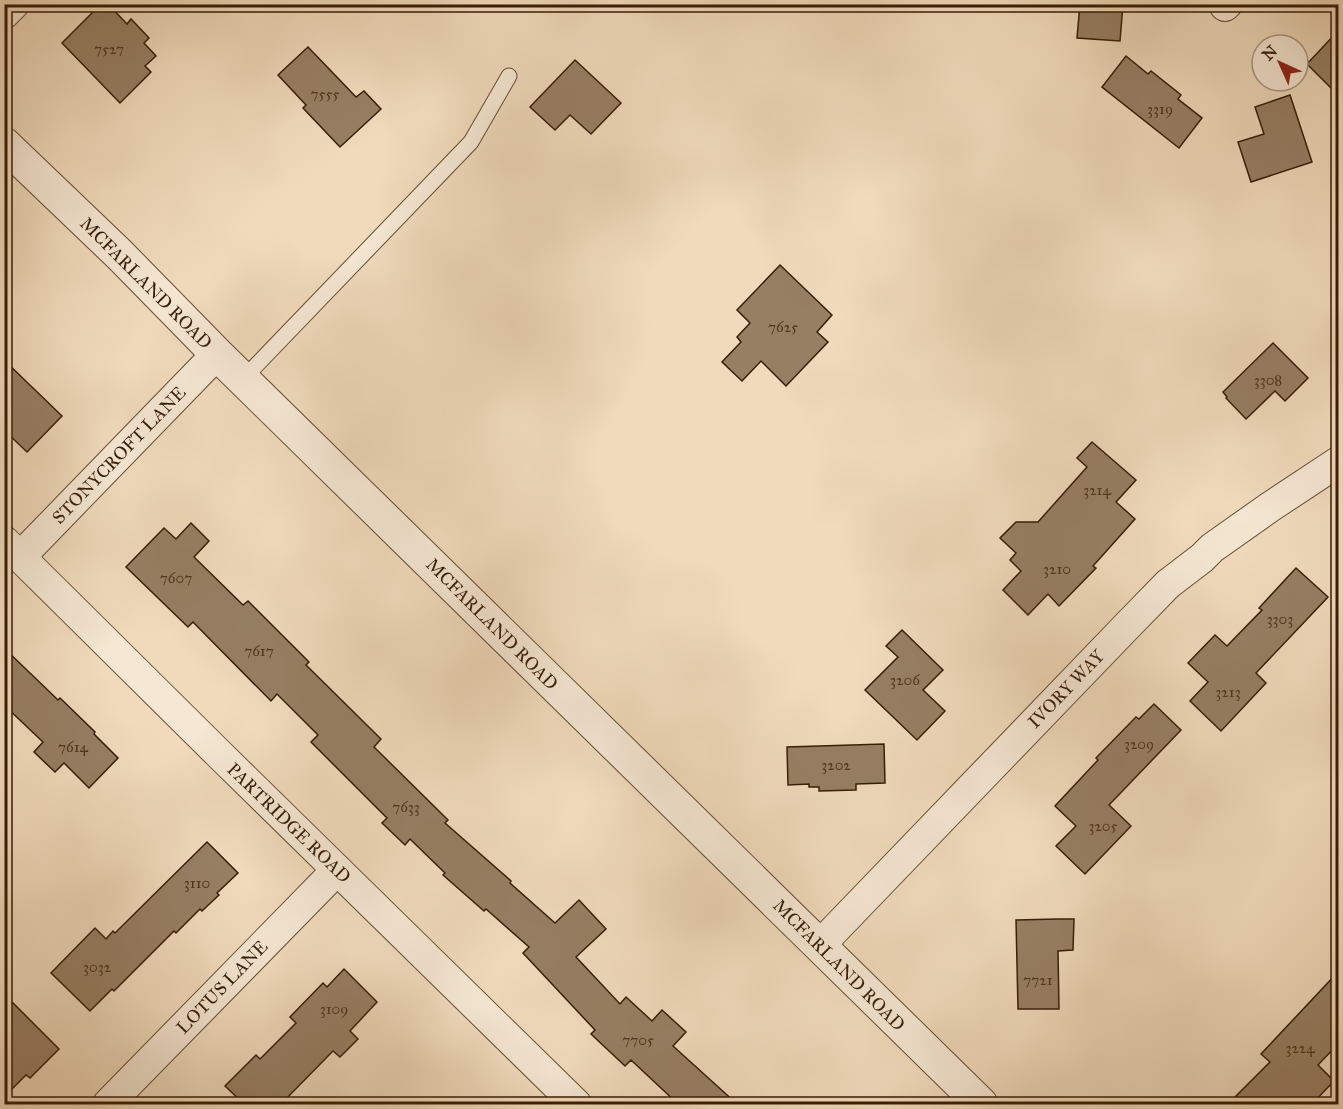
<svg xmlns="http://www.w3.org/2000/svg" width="1343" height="1109" viewBox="0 0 1343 1109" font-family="'IM FELL Great Primer',serif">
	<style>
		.building { fill: #977f64; stroke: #371d06; stroke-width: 1.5 }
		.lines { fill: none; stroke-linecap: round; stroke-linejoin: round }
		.service-casing { stroke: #654c33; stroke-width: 17 }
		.minor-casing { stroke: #654c33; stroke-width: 32 }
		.tertiary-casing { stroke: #654c33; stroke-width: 35 }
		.service { stroke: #f5e7d3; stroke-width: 15 }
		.minor { stroke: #f5e7d3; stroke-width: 30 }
		.tertiary { stroke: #f5e7d3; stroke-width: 33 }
		.labels { text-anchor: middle; stroke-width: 4.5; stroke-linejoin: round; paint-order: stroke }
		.number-label { font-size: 15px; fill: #4f361e }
		.street-label { font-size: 18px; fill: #371d06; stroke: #f5e7d3 }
	</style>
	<rect width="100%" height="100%" fill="#f0dabb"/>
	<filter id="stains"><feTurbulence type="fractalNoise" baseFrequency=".00333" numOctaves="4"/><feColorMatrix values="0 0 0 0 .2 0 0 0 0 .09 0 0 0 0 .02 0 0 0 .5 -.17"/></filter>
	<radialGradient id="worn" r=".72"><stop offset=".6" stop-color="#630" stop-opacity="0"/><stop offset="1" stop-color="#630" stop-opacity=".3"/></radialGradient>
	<!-- building -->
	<g class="building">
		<path d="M101,4H108L127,24L131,19L149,38L144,43L156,56L145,66L151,72L120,103L62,43Z"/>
		<path d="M1080,4H1123L1120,41L1077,38Z"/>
		<path d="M1338,31V95L1307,64Z"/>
		<path d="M308,47L356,97L364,91L381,109L340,147L303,108L306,105L278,75Z"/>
		<path d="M1126,56L1148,74L1151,71L1181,95L1178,99L1202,118L1179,148L1102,87Z"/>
		<path d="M575,60L621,103L591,134L570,115L555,130L530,107Z"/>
		<path d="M1290,95L1312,162L1251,182L1238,142L1264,134L1255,107Z"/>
		<path d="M780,265L832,315L817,332L828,342L786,386L761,361L742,381L722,362L741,342L737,337L750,323L737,310Z"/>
		<path d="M1273,343L1308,378L1285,401L1275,391L1246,419L1226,398L1227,397L1223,392Z"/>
		<path d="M4,360L62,416L27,452L4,430Z"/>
		<path d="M1092,442L1136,480L1116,502L1135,519L1093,566L1096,568L1059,606L1048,594L1028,615L1003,590L1021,571L1010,560L1016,553L1000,538L1016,522H1038L1087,467L1077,458Z"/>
		<path d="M191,523L209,541L194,557L243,605L248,601L309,662L306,665L381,739L374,747L448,820L445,823L511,881L510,883L555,923L579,900L606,929L576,957L620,1004L626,997L652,1021L662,1010L686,1032L673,1046L737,1104H678L631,1060L625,1066L591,1034L595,1030L523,953L529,947L486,909L484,911L443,875L445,873L410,839L405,845L382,823L387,818L311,742L318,735L277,694L271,701L193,622L188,627L126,567L164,528L176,539Z"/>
		<path d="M1296,568L1328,597L1256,673L1266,683L1221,731L1190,701L1208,682L1188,663L1215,635L1227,646L1262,610L1259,608Z"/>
		<path d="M902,630L943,670L923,690L945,711L917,740L865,690L898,657L886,646Z"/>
		<path d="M4,648L58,700L60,698L95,732L94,734L118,758L89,788L64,763L55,772L34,752L43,742L4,705Z"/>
		<path d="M1154,704L1181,730L1109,805L1131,826L1085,874L1056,846L1076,826L1055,806L1098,760L1096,758L1136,717L1139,719Z"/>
		<path d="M884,744L885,783L856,784V790L819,791V787H809V784L788,785L787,747Z"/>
		<path d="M207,842L238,873L217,893L219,895L202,911L200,909L176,933L174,931L114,991L112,989L90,1011L51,973L95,928L106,939L113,931L115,933Z"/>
		<path d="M1057,919H1074L1073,950L1058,951L1059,1009H1018L1016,920Z"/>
		<path d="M344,969L377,1002L350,1031L358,1039L340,1057L333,1051L281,1104H244L225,1086L256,1055L260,1059L296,1023L290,1017L323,983L327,987Z"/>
		<path d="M1338,972V1044L1318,1065L1334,1081L1312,1104H1228L1270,1062L1261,1054Z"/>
		<path d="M4,994L59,1049L30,1078L26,1075L4,1097Z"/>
	</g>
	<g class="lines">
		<!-- service casing -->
		<g class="service-casing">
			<path id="service" d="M243,379L471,142L509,76"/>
		</g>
		<!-- minor casing -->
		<g class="minor-casing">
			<g id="minor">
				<path d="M1225,6L1227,4"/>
				<path d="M4,14L14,4"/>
				<path d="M4,541L219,754L576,1104"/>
				<path d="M21,556L217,354"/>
				<path d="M819,946L1128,625L1168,584L1202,558L1212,548L1270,507L1338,462"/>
				<path d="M108,1104L337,870"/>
			</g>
		</g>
		<!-- tertiary casing -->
		<g class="tertiary-casing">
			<path id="tertiary" d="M4,144L120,255L217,354L981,1104"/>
		</g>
		<!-- service -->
		<use href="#service" class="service"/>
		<!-- minor -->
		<use href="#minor" class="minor"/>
		<!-- tertiary -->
		<use href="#tertiary" class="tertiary"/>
	</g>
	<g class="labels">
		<!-- number labels -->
		<g class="number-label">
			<text x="109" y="54">7527</text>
			<text x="325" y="99">7555</text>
			<text x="1160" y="114">3319</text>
			<text x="783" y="332">7625</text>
			<text x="1268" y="385">3308</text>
			<text x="1097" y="495">3214</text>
			<text x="1057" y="574">3210</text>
			<text x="176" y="583">7607</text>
			<text x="1280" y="624">3303</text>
			<text x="259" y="656">7617</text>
			<text x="905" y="685">3206</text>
			<text x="1228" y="697">3213</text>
			<text x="1139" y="749">3209</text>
			<text x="73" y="752">7614</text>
			<text x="836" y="770">3202</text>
			<text x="406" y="812">7633</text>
			<text x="1103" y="831">3205</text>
			<text x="197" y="888">3110</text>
			<text x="97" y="972">3032</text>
			<text x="1038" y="985">7721</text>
			<text x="334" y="1014">3109</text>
			<text x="638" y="1045">7705</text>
			<text x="1300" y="1053">3224</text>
		</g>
		<!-- street labels -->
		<g class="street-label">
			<text transform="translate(146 283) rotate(45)" y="6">MCFARLAND ROAD</text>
			<text transform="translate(119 455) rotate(-46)" y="6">STONYCROFT LANE</text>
			<text transform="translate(492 624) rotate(45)" y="6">MCFARLAND ROAD</text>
			<text transform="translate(1066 689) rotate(-46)" y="6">IVORY WAY</text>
			<text transform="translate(289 823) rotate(44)" y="6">PARTRIDGE ROAD</text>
			<text transform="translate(839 965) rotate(45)" y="6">MCFARLAND ROAD</text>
			<text transform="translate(222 987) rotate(-46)" y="6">LOTUS LANE</text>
		</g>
	</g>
	<!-- margin -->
	<rect width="1343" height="1109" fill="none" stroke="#f0dabb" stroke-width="24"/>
	<rect x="6" y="6" width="1331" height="1097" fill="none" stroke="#371d06" stroke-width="3"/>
	<rect x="12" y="12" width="1319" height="1085" fill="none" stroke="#371d06" stroke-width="1.5"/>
	<!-- north arrow -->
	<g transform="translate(1280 63) rotate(315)"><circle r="28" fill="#f5e7d3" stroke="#a99681" stroke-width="1.5"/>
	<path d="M0-4.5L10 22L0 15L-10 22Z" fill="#8f2418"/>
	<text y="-9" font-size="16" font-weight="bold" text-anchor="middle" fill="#371d06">N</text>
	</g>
	<rect width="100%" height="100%" filter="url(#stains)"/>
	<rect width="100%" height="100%" fill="url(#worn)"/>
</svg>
